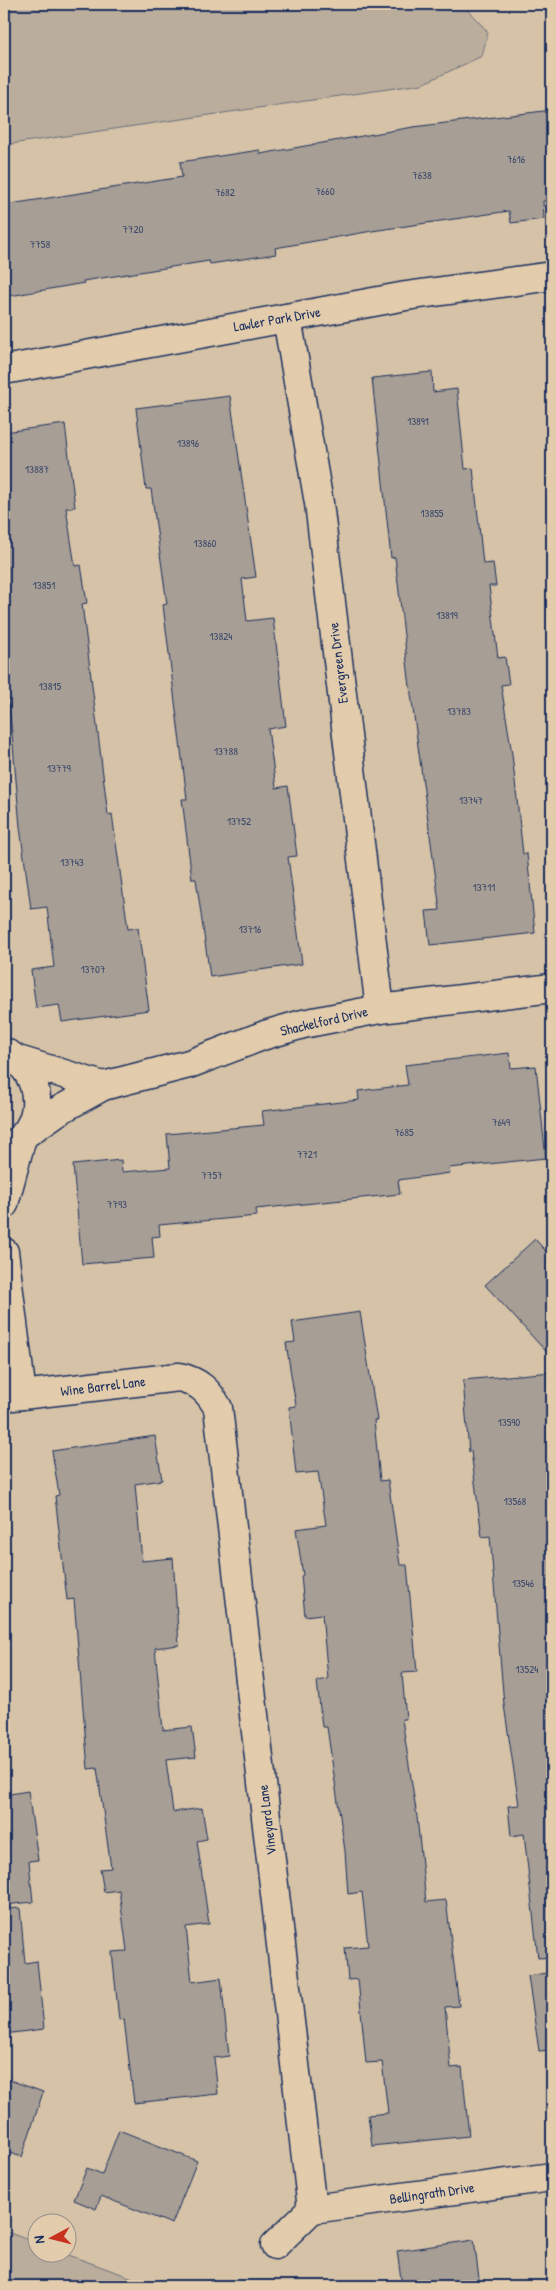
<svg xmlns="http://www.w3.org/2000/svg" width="556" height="2290" viewBox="0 0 556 2290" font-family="'Patrick Hand',sans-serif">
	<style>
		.green { fill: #baad9c; stroke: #6a6e7d }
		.building { fill: #a79e95; stroke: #1b2f5e }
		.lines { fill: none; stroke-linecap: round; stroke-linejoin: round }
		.minor-casing { stroke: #1b2f5e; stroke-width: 31 }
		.minor { stroke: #e2ccac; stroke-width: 28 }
		.labels { text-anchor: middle; stroke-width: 4.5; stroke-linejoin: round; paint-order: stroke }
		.number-label { font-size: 11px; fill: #3e4b6c }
		.street-label { font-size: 14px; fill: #1b2f5e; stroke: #e2ccac }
	</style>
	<rect width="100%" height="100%" fill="#d6c3a7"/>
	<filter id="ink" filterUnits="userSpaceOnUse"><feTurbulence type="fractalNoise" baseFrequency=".02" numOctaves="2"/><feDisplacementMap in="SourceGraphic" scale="10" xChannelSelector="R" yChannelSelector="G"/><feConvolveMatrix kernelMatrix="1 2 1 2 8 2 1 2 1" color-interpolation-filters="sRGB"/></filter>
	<g filter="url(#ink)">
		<!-- green -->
		<g class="green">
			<path d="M4,4H462L488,32L482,56L422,84L4,145Z"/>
			<path d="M4,2231L37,2243L38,2252L63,2253L155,2286H4Z"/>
		</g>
		<!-- building -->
		<g class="building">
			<path d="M552,110V200L543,201L544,219L511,223L509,211L372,231L275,248L276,254L210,264L209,261L83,281L84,283L4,297V205L182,177L180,162L260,150V154L413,127Z"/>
			<path d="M432,372L433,392L457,389L465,469L473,468L483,564L493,563L496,586H489L498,658L505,657L509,684L501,685L512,754L523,854H527L535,933L430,945L426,911L440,910L409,679L395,557L391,558L372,378Z"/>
			<path d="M230,396L256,577L242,579L247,621L273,618L286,726L268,729L276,788L288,786L297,856L288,857L302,964L210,977L196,879H192L182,799H187L163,605L167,604L151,489H146L136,408Z"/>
			<path d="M65,424L75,507L66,508L75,566L81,565L87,603L82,604L108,815L112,814L128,929L138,928L149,1010L62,1022L59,1005L36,1008L31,970L54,967L47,907L31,909L20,827L12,733L4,666V432Z"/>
			<path d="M509,1053L511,1068L536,1066L546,1158L449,1168L450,1173L398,1180L400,1194L256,1209L257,1216L159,1225L160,1236L152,1237L154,1258L82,1264L73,1165L121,1160L122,1172L170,1168L167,1134L264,1125L262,1111L359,1100L358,1091L408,1085L405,1065Z"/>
			<path d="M535,1239L552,1258V1358L485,1285Z"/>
			<path d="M360,1312L377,1420H374L380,1481L388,1480L400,1565H407L417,1672L402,1673L406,1719H402L417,1817L426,1902L446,1900L459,2006L445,2007L451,2068L462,2067L469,2136L372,2146L368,2115L388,2113L382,2062L366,2063L358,1979L348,1980L345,1948L368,1946L362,1892L348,1894L345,1851L327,1727H322L317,1681L328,1679L322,1614L305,1616L301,1576L303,1575L296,1529L326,1525L318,1472L296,1474L289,1407L296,1406L286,1343L295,1342L292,1322Z"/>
			<path d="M552,1372V1406H550L552,1438V1957L538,1958L524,1834L511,1836L508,1806L519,1805L504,1705L490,1536L482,1537L471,1451L469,1452L463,1380Z"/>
			<path d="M155,1436L162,1480L135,1484L142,1561L173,1558L179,1645L155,1648L163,1730L192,1727L196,1757L166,1760L173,1812L202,1808L207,1839L197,1841L209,1924L186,1927L192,1982L221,1978L229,2056L214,2058L218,2094L134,2103L124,2019L119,2020L112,1952L127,1951L119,1890L104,1892L100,1869L111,1868L97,1768L88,1769L74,1599L67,1600L55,1496L59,1495L52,1451Z"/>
			<path d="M28,1791L38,1860L29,1861L33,1902L4,1905V1795Z"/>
			<path d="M20,1908L25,1963L37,1961L44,2029L4,2034V1909Z"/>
			<path d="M552,1972V2050L539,2051L528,1976Z"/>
			<path d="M4,2078L43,2092L22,2157L4,2151Z"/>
			<path d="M119,2130L197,2161L172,2224L101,2196L96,2209L74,2200L87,2168L102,2174Z"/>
			<path d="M474,2240L480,2286H402L397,2251Z"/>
		</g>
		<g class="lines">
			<!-- minor casing -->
			<g class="minor-casing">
				<g id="minor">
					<path d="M287,318L319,503L380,1009"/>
					<path d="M4,370L406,296L552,276"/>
					<path d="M4,1052C46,1071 48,1131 4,1149"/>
					<path d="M18,1060L103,1086"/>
					<path d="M25,1134L58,1111L103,1086L189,1064L265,1035L303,1024L380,1009L552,988"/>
					<path d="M4,1204L22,1137"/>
					<path d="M4,1252L22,1395"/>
					<path d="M4,1397L179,1377C198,1381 209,1391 218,1408L312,2209"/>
					<path d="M312,2209L552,2177"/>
					<path d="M275,2245L312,2209"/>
				</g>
			</g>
			<!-- minor -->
			<use href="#minor" class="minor"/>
		</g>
	</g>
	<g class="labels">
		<!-- number labels -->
		<g class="number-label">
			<text x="516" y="163">7616</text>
			<text x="422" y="179">7638</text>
			<text x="325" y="195">7660</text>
			<text x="225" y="196">7682</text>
			<text x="133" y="233">7720</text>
			<text x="40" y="248">7758</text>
			<text x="418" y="425">13891</text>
			<text x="188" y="447">13896</text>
			<text x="37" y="473">13887</text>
			<text x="432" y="517">13855</text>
			<text x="205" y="547">13860</text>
			<text x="44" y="589">13851</text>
			<text x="447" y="619">13819</text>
			<text x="221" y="640">13824</text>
			<text x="50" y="690">13815</text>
			<text x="459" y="715">13783</text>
			<text x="226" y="755">13788</text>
			<text x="59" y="772">13779</text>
			<text x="471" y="804">13747</text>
			<text x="239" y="825">13752</text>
			<text x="72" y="866">13743</text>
			<text x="484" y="891">13711</text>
			<text x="250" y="933">13716</text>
			<text x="93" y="973">13707</text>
			<text x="501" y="1126">7649</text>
			<text x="404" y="1136">7685</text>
			<text x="307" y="1158">7721</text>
			<text x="212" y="1179">7757</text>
			<text x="117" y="1208">7793</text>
			<text x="509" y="1426">13590</text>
			<text x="515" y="1505">13568</text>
			<text x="523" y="1587">13546</text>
			<text x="527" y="1673">13524</text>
		</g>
		<!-- street labels -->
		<g class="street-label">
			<text transform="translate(277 319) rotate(-10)" y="5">Lawler Park Drive</text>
			<text transform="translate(338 663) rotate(-97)" y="5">Evergreen Drive</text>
			<text transform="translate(324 1021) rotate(-13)" y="5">Shackelford Drive</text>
			<text transform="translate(103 1386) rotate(-7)" y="5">Wine Barrel Lane</text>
			<text transform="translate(267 1820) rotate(-97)" y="5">Vineyard Lane</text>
			<text transform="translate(432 2193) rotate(-8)" y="5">Bellingrath Drive</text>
		</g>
	</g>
	<!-- margin -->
	<rect width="556" height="2290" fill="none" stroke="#e2ccac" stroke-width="20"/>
	<rect x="10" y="10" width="536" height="2270" fill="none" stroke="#1b2f5e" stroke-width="2" filter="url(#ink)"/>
	<!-- north arrow -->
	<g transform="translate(52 2238) rotate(263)"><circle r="24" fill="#e2ccac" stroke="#928d8d"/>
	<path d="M0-4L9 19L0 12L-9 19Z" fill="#c8321e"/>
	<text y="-8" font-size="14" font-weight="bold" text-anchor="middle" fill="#1b2f5e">N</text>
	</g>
</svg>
